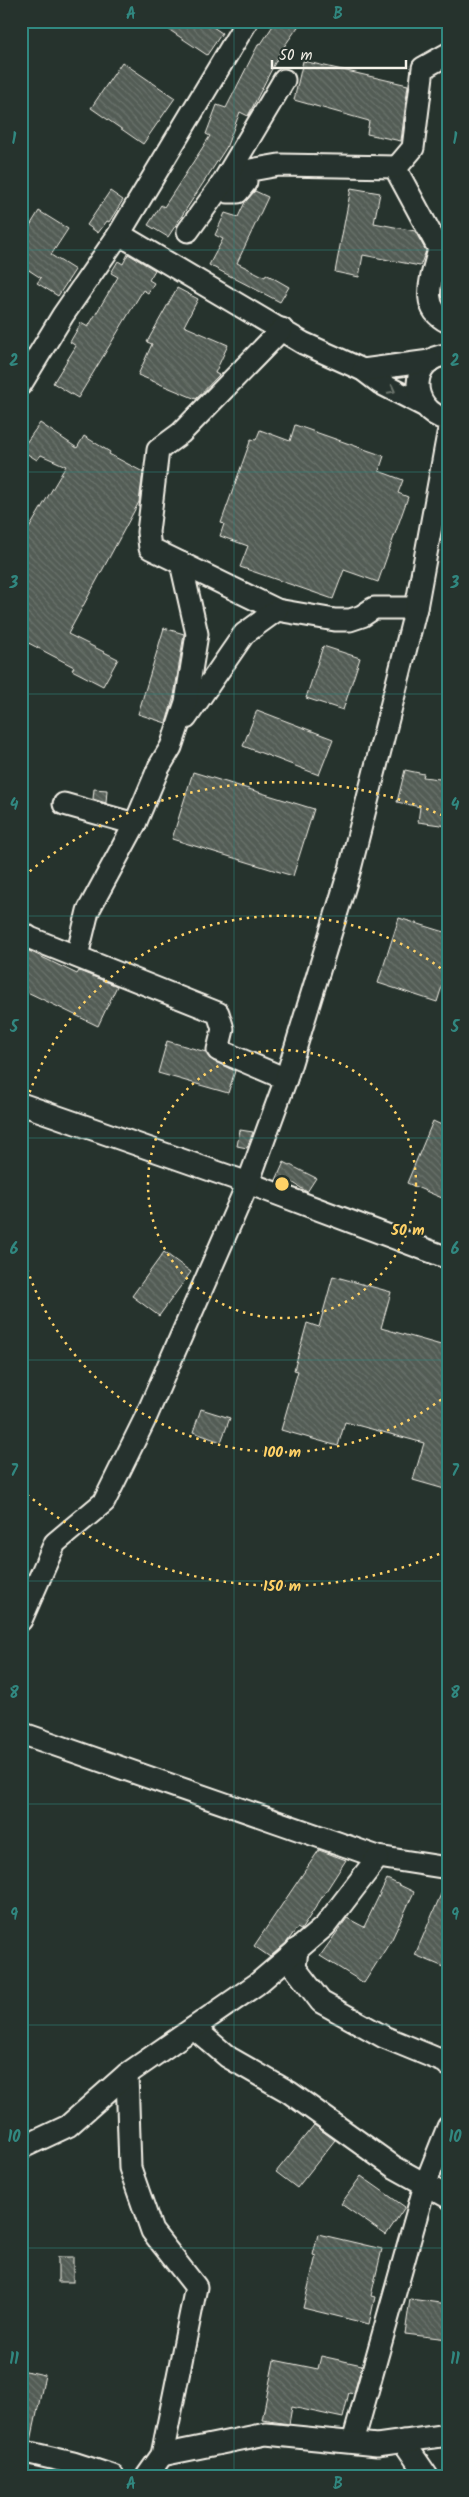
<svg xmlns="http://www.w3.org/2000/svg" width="469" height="2497" viewBox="0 0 469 2497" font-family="Kalam,sans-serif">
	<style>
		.building { fill: url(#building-back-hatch); stroke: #f4f1e8 }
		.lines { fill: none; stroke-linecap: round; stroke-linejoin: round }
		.minor-casing { stroke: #f4f1e8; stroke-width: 25 }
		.minor { stroke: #26332d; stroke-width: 21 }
		.oneway { stroke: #6e766e }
		.grid { fill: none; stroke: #318880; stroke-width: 1; stroke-opacity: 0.55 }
		.ring { fill: none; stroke: #ffd166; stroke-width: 2.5; stroke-dasharray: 2.5 5 }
		.centre { fill: #ffd166; stroke: #26332d; stroke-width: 2.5 }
		.ring-label { font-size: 15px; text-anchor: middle; font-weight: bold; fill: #ffd166; stroke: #26332d; stroke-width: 4.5; stroke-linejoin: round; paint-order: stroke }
		.neatline { fill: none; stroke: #318880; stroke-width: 2 }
		.grid-label { font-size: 16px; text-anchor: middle; font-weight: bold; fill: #318880 }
	</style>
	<defs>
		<pattern id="building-back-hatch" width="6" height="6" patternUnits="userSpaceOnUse" patternTransform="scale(1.25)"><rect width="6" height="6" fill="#525c55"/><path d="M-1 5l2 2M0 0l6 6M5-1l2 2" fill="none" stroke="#6c746d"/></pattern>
	</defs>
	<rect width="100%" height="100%" fill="#26332d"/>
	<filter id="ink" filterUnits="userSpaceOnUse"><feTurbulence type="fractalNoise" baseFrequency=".02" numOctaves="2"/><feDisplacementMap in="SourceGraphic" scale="10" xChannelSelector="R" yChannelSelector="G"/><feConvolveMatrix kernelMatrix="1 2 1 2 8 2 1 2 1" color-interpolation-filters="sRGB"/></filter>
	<g filter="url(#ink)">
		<!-- building -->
		<g class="building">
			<path d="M156,21H204L222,33L207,55Z"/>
			<path d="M276,21H302L281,51L248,116L240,112L226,148L168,237L148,225L161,205L164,207L210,136L206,134L217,105L226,108L259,43L261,44Z"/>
			<path d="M303,61L408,85L401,141L367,134L369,121L294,100Z"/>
			<path d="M122,62L175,98L143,144L91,108Z"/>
			<path d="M351,188L380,193L374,223L415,231L426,251L420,266L363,255L359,277L335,272Z"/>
			<path d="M110,191L123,200L109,222L107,221L98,233L87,225Z"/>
			<path d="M255,191L268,197L237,263L265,277L266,274L289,287L280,302L209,265L223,239L215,235L225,213L238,217L245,202Z"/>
			<path d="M39,211L68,229L51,255L75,270L58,296L37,283L41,278L21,265V240Z"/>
			<path d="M128,254L155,270L149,280L154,283L148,293L143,290L78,398L53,383L76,346L70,342L81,323L88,327L118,277L111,273L118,261L123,264Z"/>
			<path d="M177,288L198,299L184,326L228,345L215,373L219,375L196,399L138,375L152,344L147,342Z"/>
			<path d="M40,423L77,448L84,436L110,452L109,454L143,472L139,502L68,634L118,659L103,686L72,670L74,667L21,639V542L66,466L41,455L37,460L21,450Z"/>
			<path d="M295,425L384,456L379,471L403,480L398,493L408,497L378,582L344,570L333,599L240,567L248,546L220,536L224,524L221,523L251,439L256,440L260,430L290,441Z"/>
			<path d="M164,628L184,634L174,696L166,723L138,714Z"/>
			<path d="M323,646L360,658L343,710L306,698Z"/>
			<path d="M257,710L333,739L319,775L243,746Z"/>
			<path d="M405,770L424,774L423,777L448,780V826L418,822L420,807L397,802Z"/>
			<path d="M193,772L314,809L293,876L172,839Z"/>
			<path d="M94,789L107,790L106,803L93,799Z"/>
			<path d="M399,918L448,933V967L437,1002L378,983Z"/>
			<path d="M21,947L77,974L79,971L117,986L98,1026L21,989Z"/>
			<path d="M167,1041L206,1052L213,1061L235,1071L228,1093L158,1073Z"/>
			<path d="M433,1121L448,1128V1185L442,1198L407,1183Z"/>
			<path d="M240,1130L253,1132L247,1148L237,1146Z"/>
			<path d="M284,1162L316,1178L307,1192L292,1182L291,1186L276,1180Z"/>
			<path d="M164,1252L191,1272L159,1316L132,1296Z"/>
			<path d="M333,1276L391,1292L381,1328L448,1347V1490L413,1480L424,1443L345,1422L338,1446L281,1430L298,1371L294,1370L307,1323L319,1327Z"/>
			<path d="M201,1409L230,1418L221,1442L193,1432Z"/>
			<path d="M319,1850L346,1860L301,1930L297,1928L287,1942L270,1957L254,1946Z"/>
			<path d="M387,1879L414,1892L392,1939L364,1983L320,1956L347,1918L364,1927Z"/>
			<path d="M447,1880L448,1958L444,1967L415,1955Z"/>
			<path d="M314,2125L335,2140L297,2188L276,2172Z"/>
			<path d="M361,2176L405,2207L386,2235L341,2204Z"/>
			<path d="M318,2234L382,2249L371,2296L375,2297L369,2324L303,2308L316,2256L313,2255Z"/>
			<rect x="58" y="2257" width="15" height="25"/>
			<path d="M410,2299L448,2304V2339L405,2334Z"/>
			<path d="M321,2356L362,2365L354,2393L349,2392L343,2418L292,2407L289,2424L262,2420L274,2360L318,2369Z"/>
			<path d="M21,2370L45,2375L31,2441L21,2439Z"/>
		</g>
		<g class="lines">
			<!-- minor casing -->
			<g class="minor-casing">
				<g id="minor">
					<path d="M448,54L423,68L413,148L397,167L399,175L439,249C433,276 417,307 448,322"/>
					<path d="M222,184L228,192H238L246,182L245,171L279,165L397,167"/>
					<path d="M188,231L222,184L284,80"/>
					<path d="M119,234L303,343L363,370L380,383L423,405"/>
					<path d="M282,329L181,433L158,450L148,532L150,548L277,610L335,620H350L362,616L374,608H416"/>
					<path d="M448,355C410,356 406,409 448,420"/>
					<path d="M363,370L430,361"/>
					<path d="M21,384L63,315L119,234L247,21"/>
					<path d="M186,718L244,634L277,610"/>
					<path d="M64,804L135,824"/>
					<path d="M21,932L30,938L218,1013L223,1029L218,1050L286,1079"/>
					<path d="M77,956L88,911L135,824L159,767L171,747L186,702L197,634L181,563"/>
					<path d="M21,1104L248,1183L448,1258"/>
					<path d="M21,1620L55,1543L104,1502L145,1419L248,1183L286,1079L350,869L416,608L448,434"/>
					<path d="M21,1733L378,1857L448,1868"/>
					<path d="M297,1949L295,1968L321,2002L384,2037L445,2062L448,2065"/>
					<path d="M194,2028L228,2057L289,2092L394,2167L448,2197"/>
					<path d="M127,2074L130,2168L152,2231L196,2287L162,2455L147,2476"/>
					<path d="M21,2148L68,2126L127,2074L257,1984L325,1926L378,1857"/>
					<path d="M403,2441L427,2476"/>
					<path d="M353,2442L425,2185L448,2127"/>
					<path d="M21,2451L73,2463L113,2476"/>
					<path d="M162,2455L266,2434L377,2445L448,2435"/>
				</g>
			</g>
			<!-- minor -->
			<use href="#minor" class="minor"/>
		</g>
		<!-- one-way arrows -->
		<defs><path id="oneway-chevron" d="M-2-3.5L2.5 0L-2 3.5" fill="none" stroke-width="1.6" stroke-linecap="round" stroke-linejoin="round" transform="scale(1.25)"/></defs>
		<use class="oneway" href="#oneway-chevron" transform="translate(392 390) rotate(27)"/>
	</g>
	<!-- grid -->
	<path class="grid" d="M234,21V2476M21,250H448M21,472H448M21,694H448M21,916H448M21,1138H448M21,1360H448M21,1581H448M21,1804H448M21,2025H448M21,2248H448"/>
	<!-- distance rings -->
	<g class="ring">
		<circle cx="282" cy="1184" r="134"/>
		<path d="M447 1395A268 268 0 0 1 21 1247M21 1121A268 268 0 0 1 447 973"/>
		<path d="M446 1551A402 402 0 0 1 24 1492M24 876A402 402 0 0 1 446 817"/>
	</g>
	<circle cx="282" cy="1184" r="8" class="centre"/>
	<g class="ring-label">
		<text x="408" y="1235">50 m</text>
		<text x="282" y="1457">100 m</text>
		<text x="282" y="1591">150 m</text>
	</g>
	<!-- margin -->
	<rect width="469" height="2497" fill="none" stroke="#26332d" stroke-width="55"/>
	<!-- scale -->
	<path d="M272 60v8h134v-8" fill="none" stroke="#f4f1e8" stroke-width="2.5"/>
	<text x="279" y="60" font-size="15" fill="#f4f1e8" stroke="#26332d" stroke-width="4" paint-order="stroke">50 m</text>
	<rect x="28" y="28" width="414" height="2442" class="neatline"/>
	<g class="grid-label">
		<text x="131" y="19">A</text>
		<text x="338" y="19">B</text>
		<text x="14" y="144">1</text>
		<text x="455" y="144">1</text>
		<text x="14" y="366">2</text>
		<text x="455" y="366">2</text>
		<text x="14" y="588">3</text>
		<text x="455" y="588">3</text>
		<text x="14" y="810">4</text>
		<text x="455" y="810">4</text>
		<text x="14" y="1032">5</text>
		<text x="455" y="1032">5</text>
		<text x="14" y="1254">6</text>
		<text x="455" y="1254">6</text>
		<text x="14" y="1476">7</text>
		<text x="455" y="1476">7</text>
		<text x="14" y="1698">8</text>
		<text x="455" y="1698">8</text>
		<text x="14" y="1920">9</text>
		<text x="455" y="1920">9</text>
		<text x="14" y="2142">10</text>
		<text x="455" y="2142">10</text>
		<text x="14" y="2364">11</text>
		<text x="455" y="2364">11</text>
		<text x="131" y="2489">A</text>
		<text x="338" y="2489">B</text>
	</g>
</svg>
